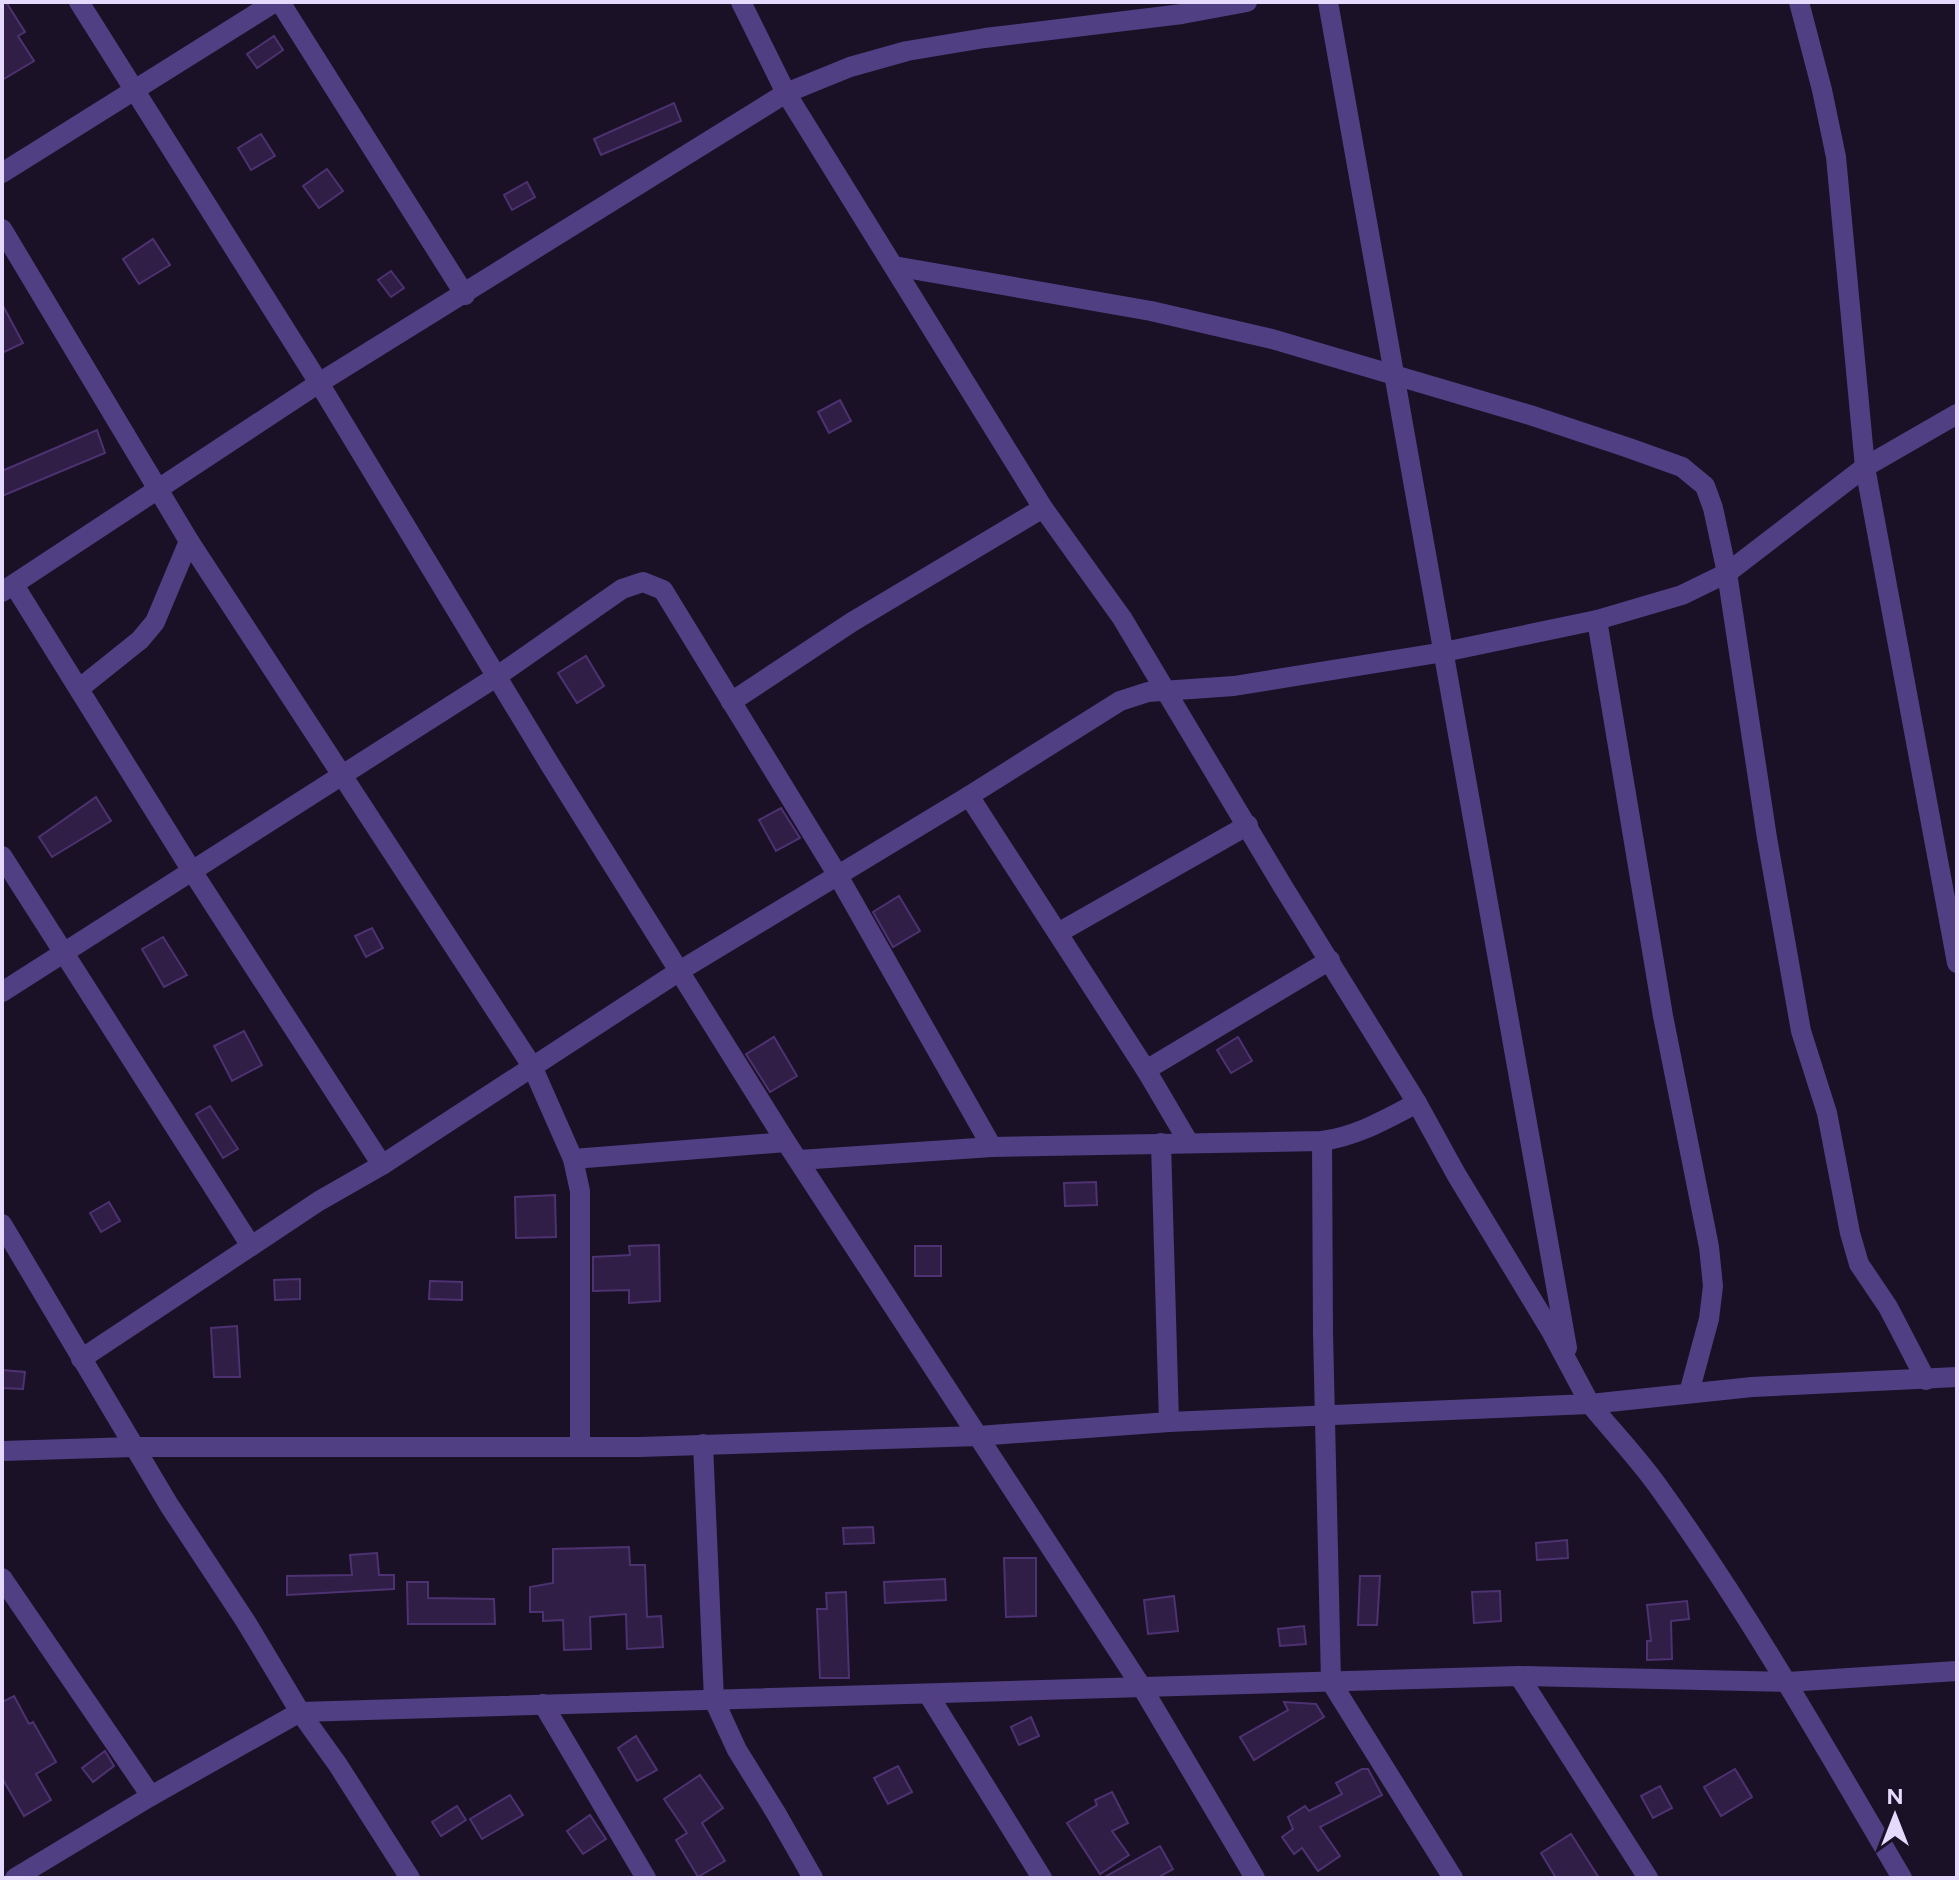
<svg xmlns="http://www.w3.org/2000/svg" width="1959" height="1880" viewBox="0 0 1959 1880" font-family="Figtree,sans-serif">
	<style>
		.building { fill: #301e46; stroke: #4d3271; stroke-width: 2 }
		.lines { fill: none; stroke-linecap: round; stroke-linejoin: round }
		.minor { stroke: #513f83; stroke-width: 20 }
		.tertiary { stroke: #513f83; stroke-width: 20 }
	</style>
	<rect width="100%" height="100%" fill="#1a1127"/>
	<!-- building -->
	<g class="building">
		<path d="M2,2H6L25,32L18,36L34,61L2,80Z"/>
		<path d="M274,36L283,50L257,68L247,54Z"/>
		<path d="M674,103L681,121L601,155L594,139Z"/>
		<path d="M261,134L275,156L251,170L238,148Z"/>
		<path d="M327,169L343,191L319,208L303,186Z"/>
		<path d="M527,182L535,197L512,210L504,195Z"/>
		<path d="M153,239L170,265L139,284L123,259Z"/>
		<path d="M391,271L404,288L391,297L378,280Z"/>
		<path d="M2,304L23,343L2,353Z"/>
		<path d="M840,400L851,421L829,433L818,412Z"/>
		<path d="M97,430L105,453L2,496V471Z"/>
		<path d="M586,656L604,686L577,703L558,673Z"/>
		<path d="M96,797L111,821L52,857L39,837Z"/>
		<path d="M781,808L800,838L776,851L759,820Z"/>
		<path d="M899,896L920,931L893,947L873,912Z"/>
		<path d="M372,928L383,948L366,957L355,936Z"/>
		<path d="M163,937L187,975L164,987L142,949Z"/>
		<path d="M244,1031L262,1065L232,1081L214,1046Z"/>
		<path d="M774,1037L797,1076L770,1092L746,1054Z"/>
		<path d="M1238,1037L1252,1061L1231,1073L1217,1050Z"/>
		<path d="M210,1106L238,1149L223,1158L196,1114Z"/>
		<path d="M1096,1182L1097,1205L1065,1206L1064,1183Z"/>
		<path d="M555,1195L556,1237L516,1238L515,1197Z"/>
		<path d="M109,1202L120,1221L101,1232L90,1213Z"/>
		<path d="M659,1245L660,1301L629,1303V1290L593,1291V1257L630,1255L629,1246Z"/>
		<rect x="915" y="1246" width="26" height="30"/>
		<path d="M300,1279V1299L275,1300L274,1280Z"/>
		<path d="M430,1281L462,1282V1300L429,1299Z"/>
		<path d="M237,1326L240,1377H214L211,1328Z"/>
		<path d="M2,1370L25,1372L23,1389L2,1388Z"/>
		<path d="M873,1527L874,1543L844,1544L843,1528Z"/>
		<path d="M1567,1540L1568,1558L1537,1560L1536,1543Z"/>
		<path d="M629,1547L630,1565H645L647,1617L661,1616L663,1647L627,1649L626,1614L590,1617L591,1649L564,1650L563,1620L543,1621V1612H530V1587L553,1583V1549Z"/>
		<path d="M377,1553L379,1575H394V1589L287,1595V1576L352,1575L350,1555Z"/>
		<path d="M1004,1558H1036V1616L1006,1617Z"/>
		<path d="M1360,1576H1380L1377,1625H1358Z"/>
		<path d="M945,1579L946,1600L885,1603L884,1582Z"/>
		<path d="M407,1582H428V1598L494,1599L495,1624H408Z"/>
		<path d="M1500,1591L1501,1621L1474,1623L1472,1592Z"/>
		<path d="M846,1592L849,1678H820L817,1609H827L826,1593Z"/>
		<path d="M1174,1596L1178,1631L1148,1634L1144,1600Z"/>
		<path d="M1687,1601L1689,1619L1671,1621L1672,1659L1647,1660V1641H1651L1647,1605Z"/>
		<path d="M1304,1626L1306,1644L1280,1646L1278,1629Z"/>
		<path d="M14,1696L29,1724L33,1722L56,1762L36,1774L51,1800L24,1816L2,1778V1702Z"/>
		<path d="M1284,1702L1316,1704L1324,1717L1254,1760L1240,1737L1288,1710Z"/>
		<path d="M1031,1717L1039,1736L1019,1745L1011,1727Z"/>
		<path d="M636,1736L657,1770L637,1781L618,1748Z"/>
		<path d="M105,1751L114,1766L93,1782L82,1768Z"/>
		<path d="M898,1766L912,1792L888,1804L874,1778Z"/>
		<path d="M1362,1769H1368L1382,1795L1320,1827L1340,1856L1318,1871L1302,1848L1294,1854L1282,1837L1293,1829L1288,1817L1305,1806L1309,1811L1342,1794L1336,1783Z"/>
		<path d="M1735,1769L1752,1797L1721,1816L1704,1787Z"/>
		<path d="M700,1775L723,1808L702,1823L725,1861L698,1877L676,1840L687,1833L664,1799Z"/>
		<path d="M1660,1786L1672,1808L1653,1818L1641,1796Z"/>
		<path d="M1112,1792L1128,1823L1112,1831L1129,1855L1100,1874L1067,1823L1097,1805L1095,1800Z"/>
		<path d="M510,1795L523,1815L482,1839L470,1819Z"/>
		<path d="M457,1806L466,1820L441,1836L432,1822Z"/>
		<path d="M590,1815L606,1839L583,1854L567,1831Z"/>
		<path d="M1571,1834L1599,1878H1556L1541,1853Z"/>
		<path d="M1160,1846L1173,1869L1157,1878H1103Z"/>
	</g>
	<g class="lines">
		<!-- minor -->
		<g class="minor">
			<path d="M79,2L319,383L549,763L786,1142L1143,1689L1255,1878"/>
			<path d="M280,2L465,295"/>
			<path d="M1328,2L1567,1348"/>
			<path d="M1799,2L1822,90L1836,157L1865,467L1957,963"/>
			<path d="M2,173L275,2"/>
			<path d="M2,229L189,541L532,1066L573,1159L580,1191V1447"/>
			<path d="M894,266L1151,311L1272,339L1530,415L1629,448L1682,467L1705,486L1713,508L1727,573L1767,838L1801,1031L1827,1113L1850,1233L1859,1264L1888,1307L1926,1380"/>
			<path d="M14,585L192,871L382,1165"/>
			<path d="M2,592L319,383L786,93L850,67L907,51L985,38L1182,14L1247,2"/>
			<path d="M1597,620L1663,1016L1709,1247L1713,1286L1709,1319L1689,1393"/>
			<path d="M80,688L140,640L155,622L189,541"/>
			<path d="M731,702L852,622L1043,508"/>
			<path d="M969,796L1146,1070L1189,1143"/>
			<path d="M2,856L251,1246"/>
			<path d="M1058,933L1248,825"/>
			<path d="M2,992L496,677L622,589L643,582L663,590L837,874L992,1147"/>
			<path d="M1146,1070L1330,960"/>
			<path d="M1322,1141L1323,1332L1331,1682L1453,1878"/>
			<path d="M1161,1143L1169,1422"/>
			<path d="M573,1159L786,1142"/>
			<path d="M799,1160L992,1147L1322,1141C1358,1136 1386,1119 1417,1103"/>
			<path d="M81,1359L319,1201L382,1165L681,970L969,796L1120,701L1148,692L1234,686L1444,652L1597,620L1682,595L1727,573L1865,467L1957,414"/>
			<path d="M1590,1404C1613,1432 1639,1459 1660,1489C1749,1613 1825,1747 1902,1878"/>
			<path d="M1590,1404L1752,1387L1957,1377"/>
			<path d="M703,1444L714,1700L737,1750L776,1813L813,1878"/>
			<path d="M2,1451L133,1447H640L978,1436L1169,1422L1590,1404L1551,1331L1456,1174L1417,1103L1282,885L1122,618L1043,508L786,93L741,2"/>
			<path d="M2,1578L151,1796"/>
			<path d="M1519,1676L1648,1878"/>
			<path d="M928,1694L1042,1878"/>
			<path d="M543,1704L646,1878"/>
			<path d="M15,1878L151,1796L300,1712L1519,1676L1787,1682L1957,1671"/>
		</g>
		<!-- tertiary -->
		<path class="tertiary" d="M2,1224L169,1505L246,1622L300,1712L338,1765L410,1878"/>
	</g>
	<!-- border -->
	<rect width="1959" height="1880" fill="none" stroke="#e5d9fd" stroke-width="8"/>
	<!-- north arrow -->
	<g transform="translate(1895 1816)" stroke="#1a1127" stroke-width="6" paint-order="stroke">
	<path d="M0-6L14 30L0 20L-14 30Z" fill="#e5d9fd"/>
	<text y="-12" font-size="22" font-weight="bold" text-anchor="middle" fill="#e5d9fd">N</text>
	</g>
</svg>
